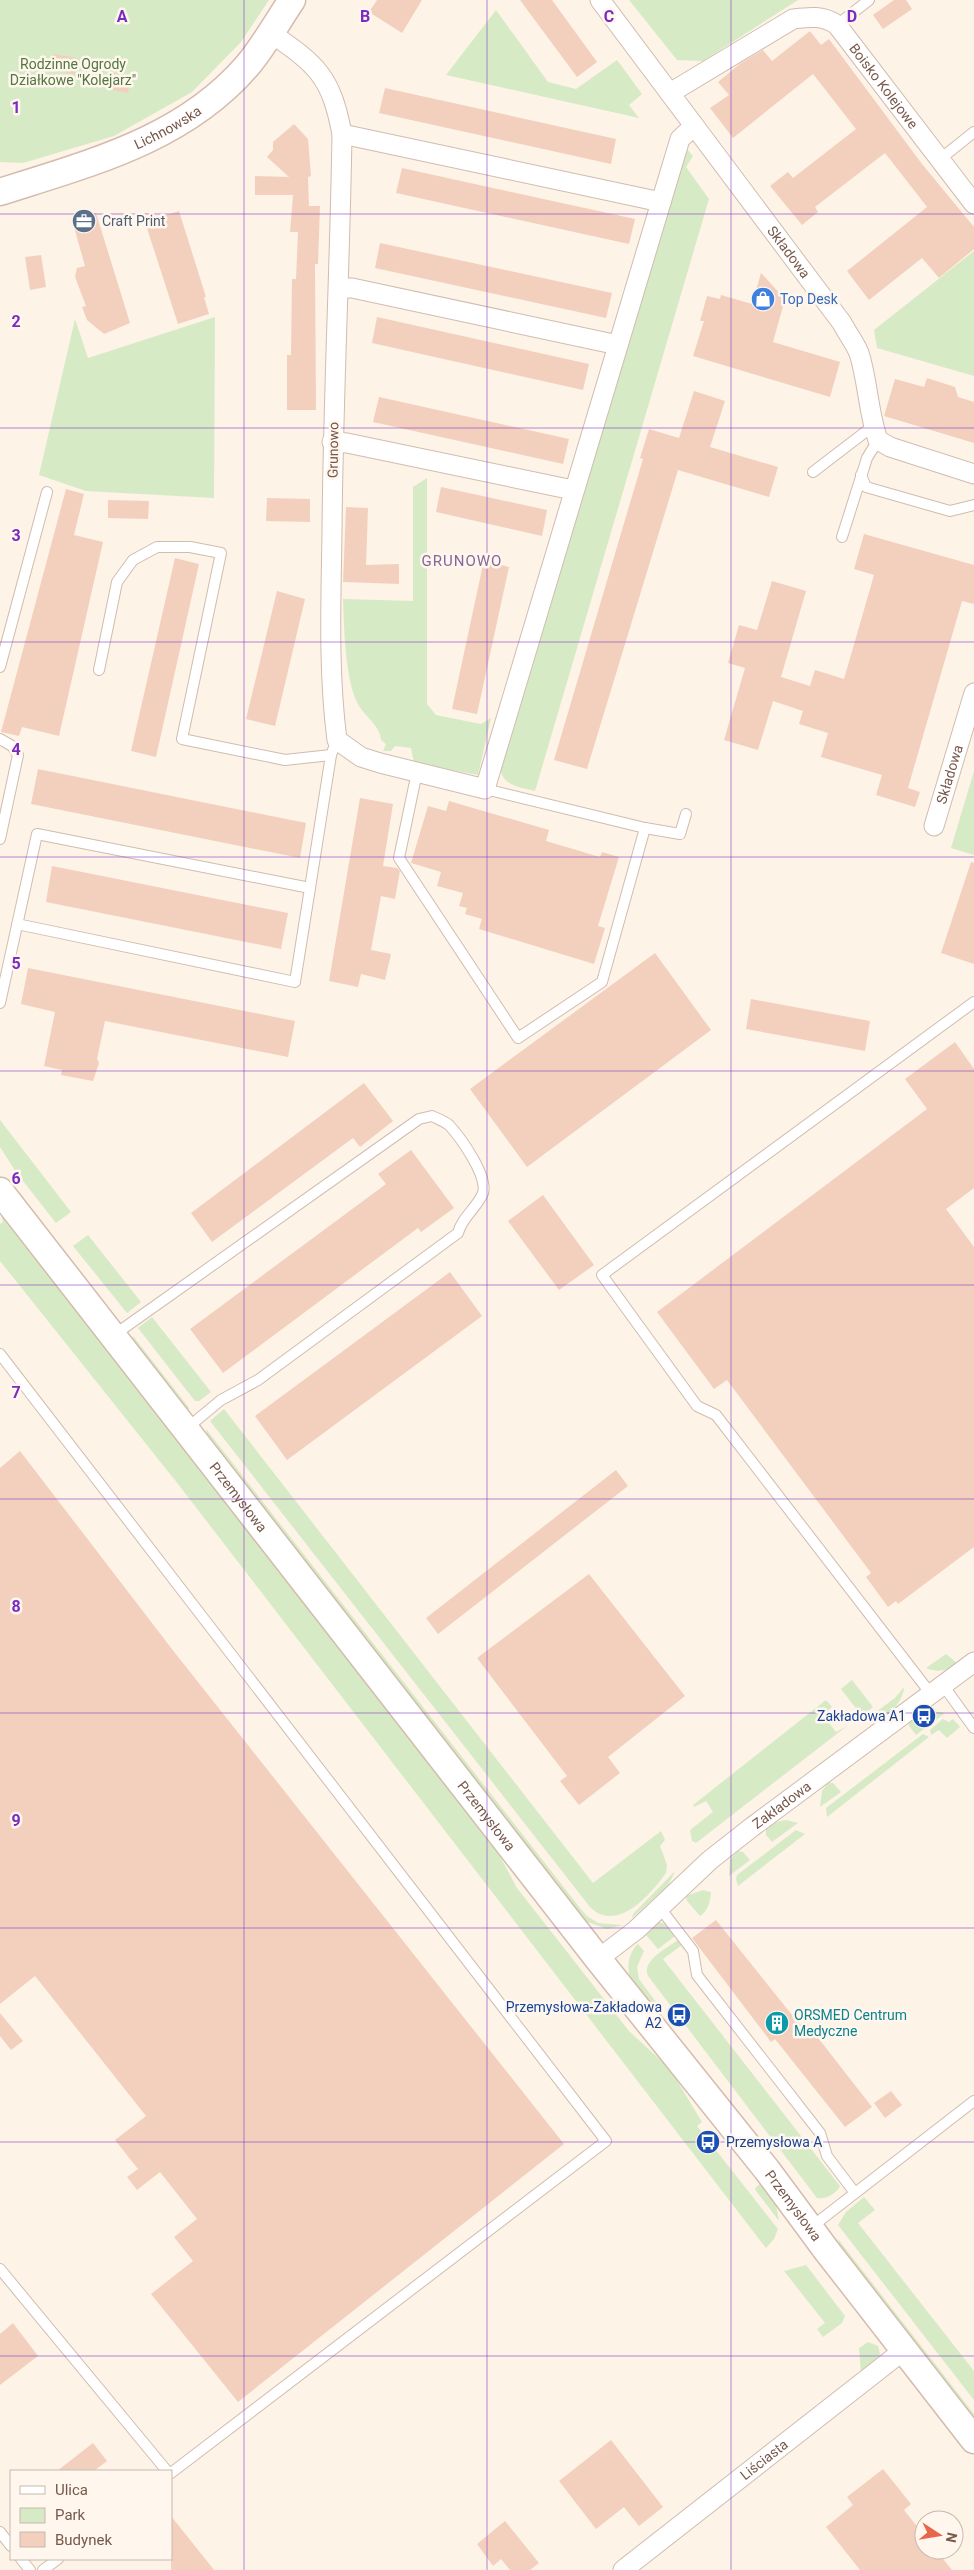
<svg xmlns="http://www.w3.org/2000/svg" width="974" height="2570" viewBox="0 0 974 2570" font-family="Roboto,sans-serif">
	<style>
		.green { fill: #d6ebc5 }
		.building { fill: #f3d0be }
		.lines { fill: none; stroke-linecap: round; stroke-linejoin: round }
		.lane-casing { stroke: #d1bcaf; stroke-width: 12 }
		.street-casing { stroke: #d1bcaf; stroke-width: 21 }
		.secondary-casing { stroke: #d4bcad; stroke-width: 29 }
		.lane { stroke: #fff; stroke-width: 10 }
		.street { stroke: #fff; stroke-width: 19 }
		.secondary { stroke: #fff; stroke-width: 26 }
		.grid { fill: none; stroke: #7b2cbf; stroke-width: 1; stroke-opacity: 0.55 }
		.labels { text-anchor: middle; stroke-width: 5; stroke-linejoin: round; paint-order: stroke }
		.park-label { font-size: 14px; fill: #527740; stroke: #fff7ee }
		.street-label { font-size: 14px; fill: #77584b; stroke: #fff7ee }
		.service-label { font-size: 14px; fill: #4e5e75; stroke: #fff7ee; text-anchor: start }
		.shop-label { font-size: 14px; fill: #366cbe; stroke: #fff7ee; text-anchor: start }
		.transit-label { font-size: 14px; fill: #164399; stroke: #fff7ee; text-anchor: end }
		.culture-label { font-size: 14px; fill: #0d838f; stroke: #fff7ee; text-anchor: start }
		.neighbourhood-label { font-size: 15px; letter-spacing: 1px; fill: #86669a; stroke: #fff7ee }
		.grid-label { font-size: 16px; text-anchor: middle; font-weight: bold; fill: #7b2cbf; stroke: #fff7ee; stroke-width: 5; stroke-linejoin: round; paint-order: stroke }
	</style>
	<rect width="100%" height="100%" fill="#fdf3e7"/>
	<!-- green -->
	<g class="green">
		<path d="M0,0H269L241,42L192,92L114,136L23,163L0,162Z"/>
		<path d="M629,0H798L703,61L677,60Z"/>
		<path d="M496,10L548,82L576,89L617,60L642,94L629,105L639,118L446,75Z"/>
		<path d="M686,148L693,156L686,167L709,199L535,791C519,787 502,786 500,767Z"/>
		<path d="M974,251V376L877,348L874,330Z"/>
		<path d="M215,317L214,498L86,491L39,475L75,319L88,358Z"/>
		<path d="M427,478V704L436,715L481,724L491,718L478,775L414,763L411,748L395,746L391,751H383L386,744L381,740C380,724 363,716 357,702C345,678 344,626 343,599L413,601V487Z"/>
		<path d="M974,771V855L951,848Z"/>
		<path d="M0,1120L71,1212L56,1223L16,1172L0,1147Z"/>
		<path d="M0,1210L495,1847L517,1888L629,2031L670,2069L702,2122L697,2126L778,2229L774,2239L766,2248L178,1484L0,1261V1224L3,1222Z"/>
		<path d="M88,1235L141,1302L127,1313L73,1246Z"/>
		<path d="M152,1317L211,1392L199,1401H195L138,1328Z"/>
		<path d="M133,1336L190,1409L183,1408L132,1342Z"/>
		<path d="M224,1409L593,1883L661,1831L665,1840L660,1846L667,1865L666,1873C651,1894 617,1934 590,1907L210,1421Z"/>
		<path d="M206,1429L580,1908L587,1916L598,1923L623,1925L607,1929L585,1921L207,1438Z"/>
		<path d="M946,1654L957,1663C948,1671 937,1673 926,1668Z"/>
		<path d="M852,1680L873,1707L862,1716L841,1689Z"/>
		<path d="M904,1687C904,1702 881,1728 865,1720L895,1698Z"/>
		<path d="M826,1700L832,1707L823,1715L836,1732L847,1726L696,1843L692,1841L690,1830L713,1812L706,1801L694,1807L693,1805Z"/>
		<path d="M933,1711L945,1713L916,1735L909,1726V1722L921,1713Z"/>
		<path d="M943,1719L949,1722L953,1719L960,1727L947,1738L939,1730L931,1735L930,1730Z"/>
		<path d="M923,1734L929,1737L827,1817L826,1808Z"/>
		<path d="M828,1783H833L841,1792L820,1807L822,1791Z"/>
		<path d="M786,1820L798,1823L772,1842L766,1835V1829L776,1822Z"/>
		<path d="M796,1830L805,1834L738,1886L736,1879L737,1875Z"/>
		<path d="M738,1851L743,1852L750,1860L729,1876L730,1859Z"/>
		<path d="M675,1871L668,1886L632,1918L633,1914Z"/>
		<path d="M703,1890L711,1892C710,1902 708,1911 700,1916L687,1901L686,1896Z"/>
		<path d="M659,1922L665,1924L675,1936L658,1949L646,1935Z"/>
		<path d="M678,1940L682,1945L663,1959L840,2186C837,2193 826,2200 817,2198L648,1976C641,1961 667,1948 678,1940Z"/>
		<path d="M638,1944L644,1951L637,1967L639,1979L662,2010C654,2004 643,1999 637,1991C626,1977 625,1956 638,1944Z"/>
		<path d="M761,2183L776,2205L779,2221L756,2191L755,2188Z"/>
		<path d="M864,2197L875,2210L858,2223L974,2371V2400L838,2225L846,2212Z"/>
		<path d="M838,2239L974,2414V2423L842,2255Z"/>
		<path d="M806,2265L845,2316L842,2323L823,2337L817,2329L825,2323L784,2271Z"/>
		<path d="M868,2342L878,2346L880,2354L876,2361L861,2373L859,2348Z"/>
	</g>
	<!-- building -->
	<g class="building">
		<path d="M377,0H422L402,33L369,12Z"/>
		<path d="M520,0H552L597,62L577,77Z"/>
		<path d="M894,0H906L912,9L883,29L873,15Z"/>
		<path d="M810,31L821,45L829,39L922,164L974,227V249L939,278L922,258L869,300L847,271L927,207L885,153L815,207L818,212L802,225L770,186L788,172L793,178L856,129L813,74L733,138L710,108L729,95L718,82L741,63L763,50L772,61Z"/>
		<path d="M53,54L78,58L75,74L50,70Z"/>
		<path d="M114,73L131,76L128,93L111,90Z"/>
		<path d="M385,88L616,139L611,164L379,113Z"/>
		<path d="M294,124L308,139L311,176L308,177L309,206H320L318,264H315L316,410H287V355H291L292,279H296L298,232H290L293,195H255V176L289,177L267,157L273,150V142Z"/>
		<path d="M402,168L635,219L629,244L396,193Z"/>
		<path d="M179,211L206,297H204L209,314L178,324L145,222Z"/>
		<path d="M96,213L130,323L104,334L87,320L82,307L86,306L75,277L77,268L85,266L72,220Z"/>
		<path d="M380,243L612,293L606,318L375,268Z"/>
		<path d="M41,255L46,287L30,290L25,257Z"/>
		<path d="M761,273L785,299L773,342L840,362L830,397L693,356L704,321H700L707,296L720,299L721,295L752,304Z"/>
		<path d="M377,317L589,364L583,390L372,343Z"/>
		<path d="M927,378L955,387L958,397L974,402V443L884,416L895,379L924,387Z"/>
		<path d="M694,391L725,401L710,447L778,467L769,497L678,470L587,769L554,760L643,459L640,458L649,429L679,438Z"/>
		<path d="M379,397L569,439L563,464L373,422Z"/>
		<path d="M441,487L547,510L542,536L436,512Z"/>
		<path d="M66,489L84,494L74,535L103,542L59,736L22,727L19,736L1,732Z"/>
		<path d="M267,498L310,499V522L266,521Z"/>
		<path d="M108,500L149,501L148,519L108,518Z"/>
		<path d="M346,507L368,508L366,565L399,564V584L343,582Z"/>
		<path d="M864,534L974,565V604L962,601L908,788L920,792L915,807L876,795L882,775L821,757L828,733L799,724L803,711L773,701L758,750L724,740L745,668L728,663L739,625L757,630L772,581L806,591L781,677L810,686L815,670L844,679L874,575L854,569Z"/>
		<path d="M175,558L199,564L156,757L131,751Z"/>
		<path d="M484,560L509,567L477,714L452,709Z"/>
		<path d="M277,591L305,599L275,726L246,719Z"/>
		<path d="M38,769L306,823L300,858L31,804Z"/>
		<path d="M360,798L393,804L383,866L397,868L400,871L395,899L381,896L371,950L391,954L385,980L361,974L358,987L329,981Z"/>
		<path d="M449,801L549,830L546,841L600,857L602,852L619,857L598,926L605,928L594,964L479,929L482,919L465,914L467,908L459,906L463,893L437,886L441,872L411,863L428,806L446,811Z"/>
		<path d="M971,862L974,863V964L941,953Z"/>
		<path d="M52,866L288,913L281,949L46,902Z"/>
		<path d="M655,953L711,1030L527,1167L470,1089Z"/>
		<path d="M28,968L295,1021L288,1057L105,1021L97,1059L99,1063L93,1081L61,1075L62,1070L44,1066L55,1012L21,1004Z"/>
		<path d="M751,999L870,1021L865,1051L746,1029Z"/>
		<path d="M955,1042L974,1069V1188L946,1209L974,1247V1547L898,1604L896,1601L888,1607L866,1577L871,1573L727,1380L714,1389L657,1312L927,1109L905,1079Z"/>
		<path d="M364,1083L393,1121L360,1147L353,1138L212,1242L191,1213Z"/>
		<path d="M411,1150L454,1208L421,1232L418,1228L223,1373L190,1329L386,1184L378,1174Z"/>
		<path d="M543,1195L594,1265L559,1290L508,1221Z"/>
		<path d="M450,1272L482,1316L287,1460L255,1416Z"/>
		<path d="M20,1451L175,1653L564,2144L238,2402L151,2294L193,2261L174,2237L197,2219L160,2172L137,2190L127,2177L138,2169L115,2140L146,2116L35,1976L0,2004V1468Z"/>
		<path d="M616,1470L628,1486L438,1634L426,1618Z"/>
		<path d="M589,1574L685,1696L608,1757L620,1773L579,1805L560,1781L567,1776L477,1658Z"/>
		<path d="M716,1920L800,2025L805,2021L872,2107L845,2127L775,2039L771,2042L692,1938Z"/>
		<path d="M0,2013L23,2041L11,2050L0,2036Z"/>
		<path d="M891,2091L902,2105L885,2118L874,2103Z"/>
		<path d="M13,2323L38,2356L0,2385V2334Z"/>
		<path d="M611,2440L663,2507L639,2526L624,2507L596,2529L559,2481Z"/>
		<path d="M93,2443L107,2461L94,2471H57Z"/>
		<path d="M883,2469L911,2504L904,2510L924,2535V2550H936L952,2570H860L826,2527L853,2505L847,2497Z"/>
		<path d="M171,2516L214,2570H171Z"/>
		<path d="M505,2521L539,2563L530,2570H510L501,2559L493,2566L477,2544Z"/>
	</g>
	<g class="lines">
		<!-- lane casing -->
		<g class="lane-casing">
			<g id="lane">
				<path d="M837,25L869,0"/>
				<path d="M939,160L974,132"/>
				<path d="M813,472L873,426"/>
				<path d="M861,475L866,487L950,511L974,505"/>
				<path d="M842,537L867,458L878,440"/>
				<path d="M0,667L47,492"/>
				<path d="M99,670L117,582L133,560L157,547H190L221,553L182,739L285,760L331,755L337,740"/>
				<path d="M0,739L12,746L18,755L0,839"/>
				<path d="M417,772L399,858L518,1038L602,982L645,828L485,789"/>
				<path d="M645,828L680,834L686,814"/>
				<path d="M310,888L331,755"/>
				<path d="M0,1003L37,834L310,888L295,982L17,924"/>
				<path d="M114,1335L419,1119L432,1116C438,1119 444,1121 449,1125C461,1138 488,1176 483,1193C477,1208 462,1217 458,1233L258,1380L221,1400L186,1429"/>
				<path d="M0,1354L606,2141L171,2473"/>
				<path d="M943,1685L974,1728"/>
				<path d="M931,1694L716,1415L697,1406L602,1275L974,1002"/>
				<path d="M660,1908L693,1951L697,1975L820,2133L827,2156L855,2193"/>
				<path d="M810,2228L974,2101"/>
				<path d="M0,2269L167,2471"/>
				<path d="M0,2532L11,2546"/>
				<path d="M21,2559L30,2570"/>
				<path d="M43,2570L58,2559"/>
			</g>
		</g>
		<!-- street casing -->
		<g class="street-casing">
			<g id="street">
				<path id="s1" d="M600,0L842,323C847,333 855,343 859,353C868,381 868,412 878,440L890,447L974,474"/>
				<path d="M271,33C317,65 331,76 342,134C340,266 333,399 332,532C331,600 328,671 337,740L361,757L380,763L485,789L680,139L694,126"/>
				<path id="s2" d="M670,93L793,19C809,17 823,15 837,25L974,204"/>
				<path d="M342,134L661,202"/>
				<path d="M339,288H352L618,345"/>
				<path d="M332,442L347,443L573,490"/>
				<path id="s3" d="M934,826L974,693"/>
				<path id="s4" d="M598,1959L636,1930L710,1860L752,1827L974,1662"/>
				<path id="s5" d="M623,2570L904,2350"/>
			</g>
		</g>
		<!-- secondary casing -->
		<g class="secondary-casing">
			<g id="secondary">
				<path id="s6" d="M0,192C90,163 183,140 247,66C264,46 277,22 292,0"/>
				<path id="s7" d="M0,1191L598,1959L767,2170L827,2251L974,2440"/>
			</g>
		</g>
		<!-- lane -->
		<use href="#lane" class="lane"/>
		<!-- street -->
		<use href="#street" class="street"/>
		<!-- secondary -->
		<use href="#secondary" class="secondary"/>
	</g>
	<!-- grid -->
	<path class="grid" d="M244,0V2570M487,0V2570M731,0V2570M0,214H974M0,428H974M0,642H974M0,857H974M0,1071H974M0,1285H974M0,1499H974M0,1713H974M0,1928H974M0,2142H974M0,2356H974"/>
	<!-- icons -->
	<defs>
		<g id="office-disc" transform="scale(1.25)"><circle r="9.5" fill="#5c6f8a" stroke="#fff7ee"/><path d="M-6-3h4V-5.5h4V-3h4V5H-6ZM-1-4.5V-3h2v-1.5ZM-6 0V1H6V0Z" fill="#fff"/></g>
		<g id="shop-disc" transform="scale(1.25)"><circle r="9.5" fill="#3f7fe0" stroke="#fff7ee"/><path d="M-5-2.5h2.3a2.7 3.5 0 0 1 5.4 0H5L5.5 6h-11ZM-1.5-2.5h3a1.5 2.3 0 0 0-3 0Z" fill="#fff"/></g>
		<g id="bus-disc" transform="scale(1.25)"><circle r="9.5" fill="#1a4fb4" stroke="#fff7ee"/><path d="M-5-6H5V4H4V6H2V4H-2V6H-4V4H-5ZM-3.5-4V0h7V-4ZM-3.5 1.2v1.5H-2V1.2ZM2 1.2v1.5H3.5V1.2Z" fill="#fff"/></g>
		<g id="building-disc" transform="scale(1.25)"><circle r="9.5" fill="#0f9aa8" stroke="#fff7ee"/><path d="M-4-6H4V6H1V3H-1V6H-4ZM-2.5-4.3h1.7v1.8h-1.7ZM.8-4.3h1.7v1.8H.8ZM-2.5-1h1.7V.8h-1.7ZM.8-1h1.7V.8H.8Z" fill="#fff"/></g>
	</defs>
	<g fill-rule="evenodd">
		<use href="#office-disc" x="84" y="221"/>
		<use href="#shop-disc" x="763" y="299"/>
		<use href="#bus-disc" x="924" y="1716"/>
		<use href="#bus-disc" x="679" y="2015"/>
		<use href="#building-disc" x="777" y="2023"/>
		<use href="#bus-disc" x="708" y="2142"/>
	</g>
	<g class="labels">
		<!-- park labels -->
		<g class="park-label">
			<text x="73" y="69">Rodzinne Ogrody<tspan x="73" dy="16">Działkowe "Kolejarz"</tspan></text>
		</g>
		<!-- street labels -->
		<g class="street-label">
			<text dy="5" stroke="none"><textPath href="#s2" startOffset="266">Boisko Kolejowe</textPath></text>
			<text dy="5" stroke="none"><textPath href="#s6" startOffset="180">Lichnowska</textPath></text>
			<text dy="5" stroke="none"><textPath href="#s1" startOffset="315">Składowa</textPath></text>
			<text transform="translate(333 450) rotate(-89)" y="5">Grunowo</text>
			<text dy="5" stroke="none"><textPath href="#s3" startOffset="54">Składowa</textPath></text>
			<text dy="5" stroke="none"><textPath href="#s7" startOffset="388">Przemysłowa</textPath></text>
			<text dy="5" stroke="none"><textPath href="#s4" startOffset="240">Zakładowa</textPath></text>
			<text dy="5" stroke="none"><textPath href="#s7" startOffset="792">Przemysłowa</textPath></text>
			<text dy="5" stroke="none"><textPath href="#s7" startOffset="1288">Przemysłowa</textPath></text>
			<text dy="5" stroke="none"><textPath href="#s5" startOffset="179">Liściasta</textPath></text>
		</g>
		<!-- service labels -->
		<g class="service-label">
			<text x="102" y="226">Craft Print</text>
		</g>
		<!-- shop labels -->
		<g class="shop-label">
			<text x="780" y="304">Top Desk</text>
		</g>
		<!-- transit labels -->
		<g class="transit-label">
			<text x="906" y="1721">Zakładowa A1</text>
			<text x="662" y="2012">Przemysłowa-Zakładowa<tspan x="662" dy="16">A2</tspan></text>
			<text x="726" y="2147" text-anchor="start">Przemysłowa A</text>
		</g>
		<!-- culture labels -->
		<g class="culture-label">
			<text x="794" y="2020">ORSMED Centrum<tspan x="794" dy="16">Medyczne</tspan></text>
		</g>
		<!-- neighbourhood labels -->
		<g class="neighbourhood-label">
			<text x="462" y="566">GRUNOWO</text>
		</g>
	</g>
	<g class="grid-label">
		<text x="122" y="22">A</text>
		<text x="365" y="22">B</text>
		<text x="609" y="22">C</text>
		<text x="852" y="22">D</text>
		<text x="16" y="113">1</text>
		<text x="16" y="327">2</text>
		<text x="16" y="541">3</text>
		<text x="16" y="755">4</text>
		<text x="16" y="969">5</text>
		<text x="16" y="1184">6</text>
		<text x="16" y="1398">7</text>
		<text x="16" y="1612">8</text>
		<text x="16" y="1826">9</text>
	</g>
	<!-- legend -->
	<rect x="10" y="2470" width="162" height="90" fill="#fff7ee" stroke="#c9b7ad"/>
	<rect x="20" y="2486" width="25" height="8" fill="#ffffff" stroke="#c9b7ad"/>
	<text x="55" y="2495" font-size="15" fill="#77584b">Ulica</text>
	<rect x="20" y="2508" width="25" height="15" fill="#d6ebc5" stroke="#c9b7ad"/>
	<text x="55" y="2520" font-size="15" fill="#77584b">Park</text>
	<rect x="20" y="2532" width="25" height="15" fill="#f3d0be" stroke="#c9b7ad"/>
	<text x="55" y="2545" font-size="15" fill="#77584b">Budynek</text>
	<!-- north arrow -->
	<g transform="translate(939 2535) rotate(102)"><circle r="24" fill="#fff7ee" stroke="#c9b7ad"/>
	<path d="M0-4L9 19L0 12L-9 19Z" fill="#e8664b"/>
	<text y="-8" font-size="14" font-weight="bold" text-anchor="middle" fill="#77584b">N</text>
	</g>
</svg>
